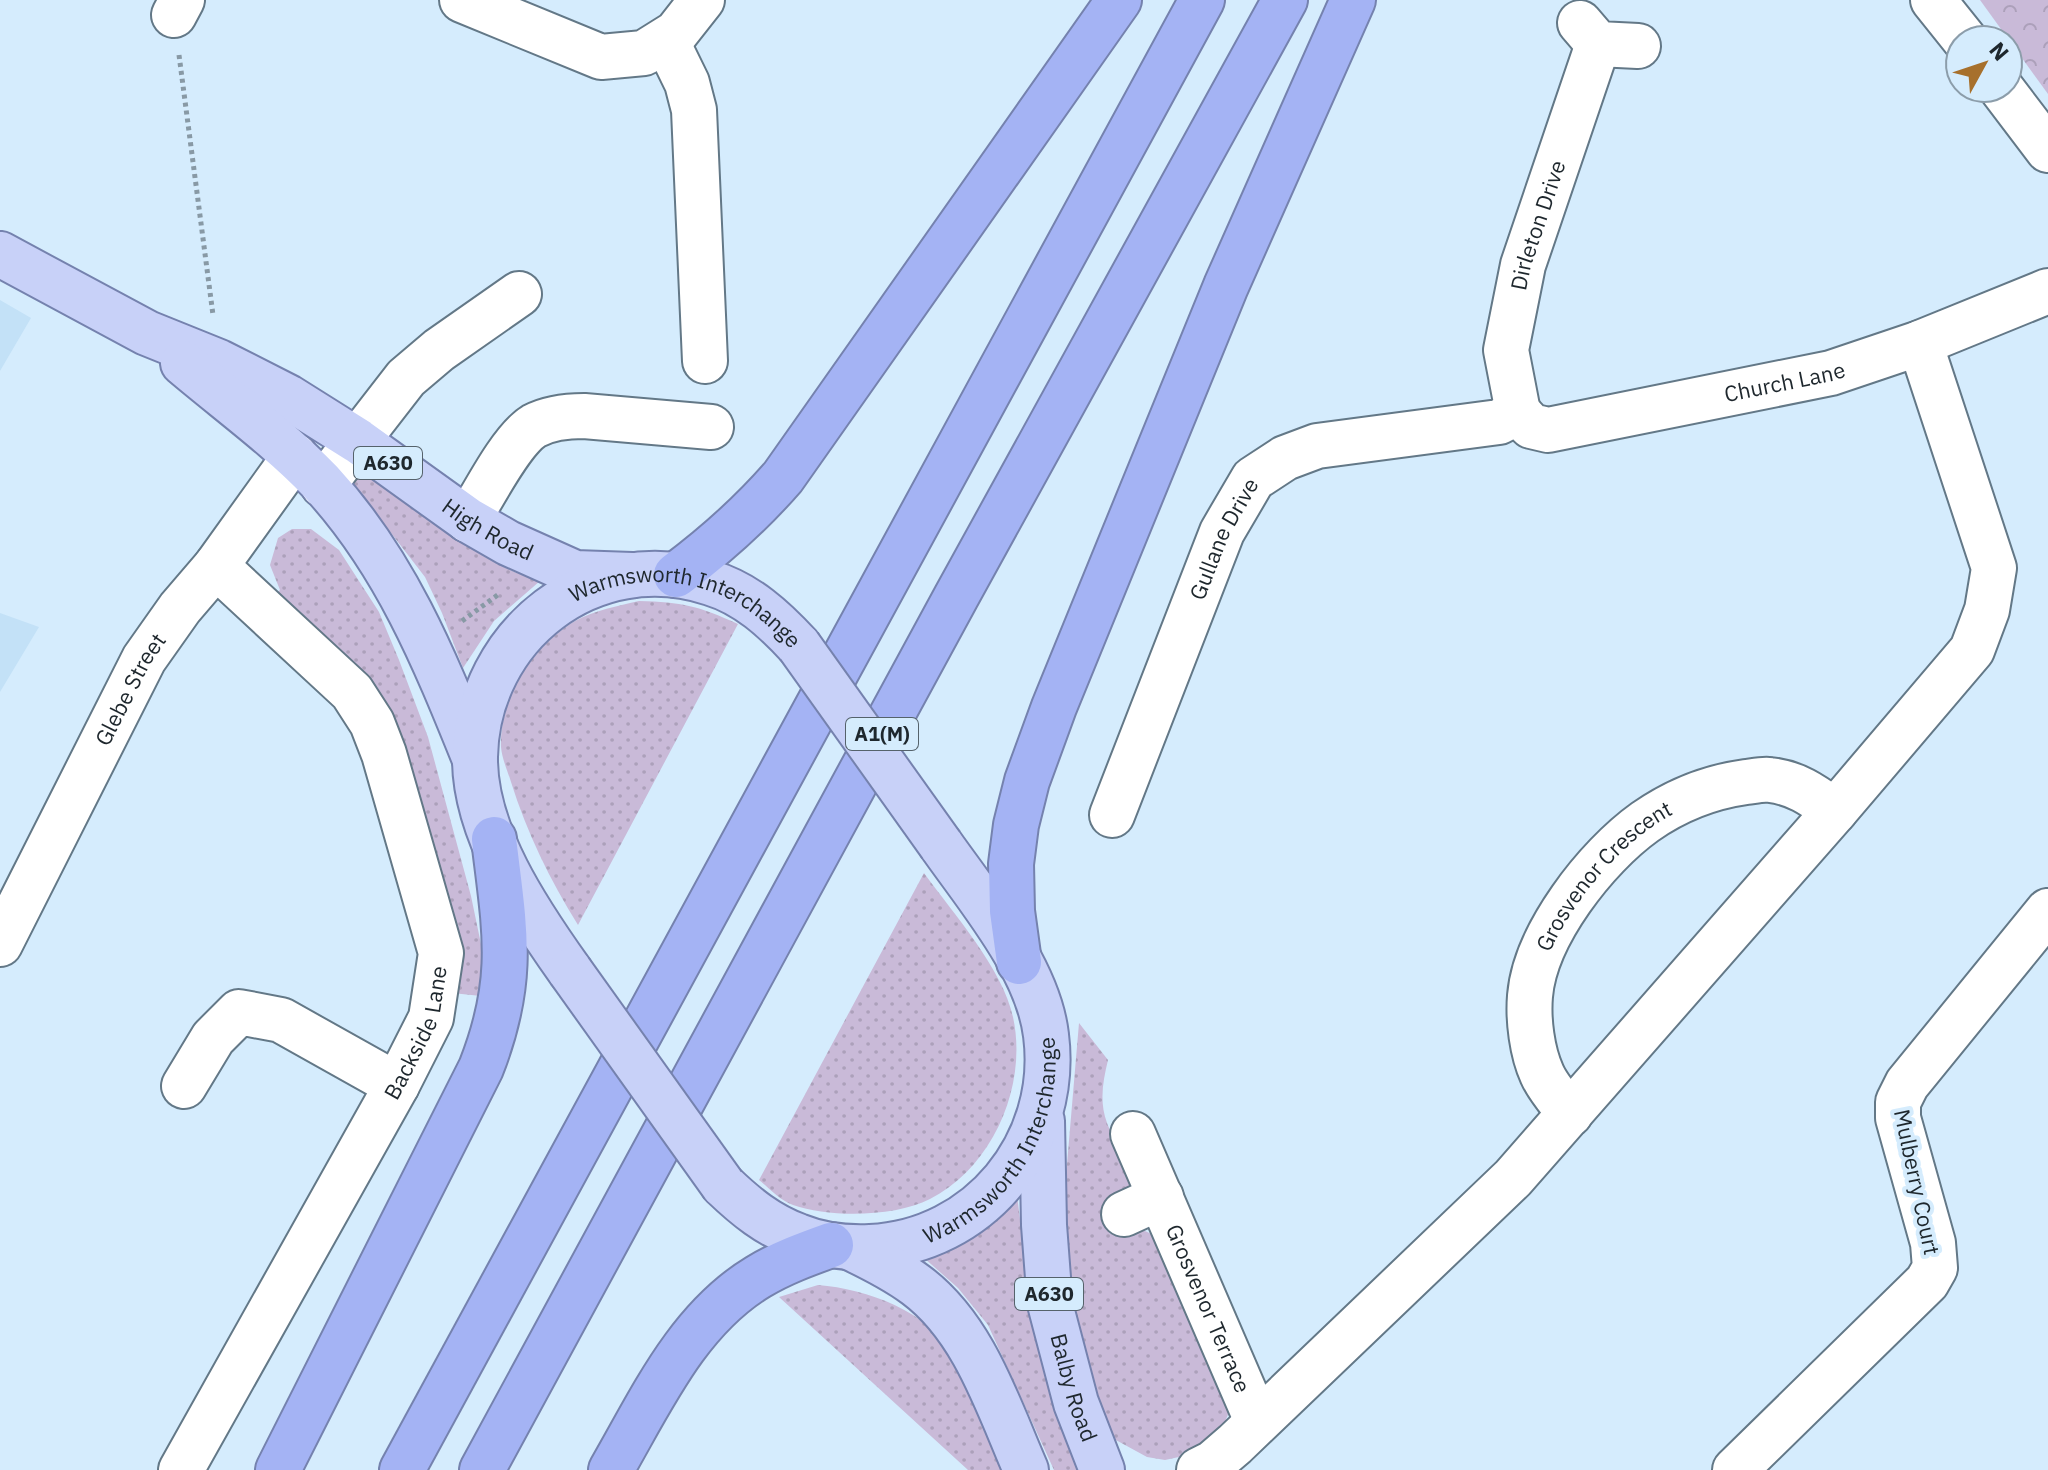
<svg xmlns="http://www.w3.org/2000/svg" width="2048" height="1470" viewBox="0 0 2048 1470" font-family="'IBM Plex Sans',sans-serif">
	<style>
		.built { fill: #c3e1f7 }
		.grass { fill: url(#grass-dots) }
		.park { fill: url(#park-crowns) }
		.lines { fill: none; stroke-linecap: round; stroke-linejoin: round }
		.minor-casing { stroke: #637887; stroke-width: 48 }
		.major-casing { stroke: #7582ae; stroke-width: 48 }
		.highway-casing { stroke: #7582ae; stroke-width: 48 }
		.path { stroke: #8899a5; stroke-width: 5; stroke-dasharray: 4 4; stroke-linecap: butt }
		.minor { stroke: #fff; stroke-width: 44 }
		.major { stroke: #c8d1f8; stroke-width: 44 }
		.highway { stroke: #a4b3f4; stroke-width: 44 }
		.major-bridge-casing { stroke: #7582ae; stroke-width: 48; stroke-linecap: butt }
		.major-bridge { stroke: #c8d1f8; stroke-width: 44 }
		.labels { text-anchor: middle; stroke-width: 8; stroke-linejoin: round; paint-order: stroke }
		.shield { fill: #d5ecfd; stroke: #55626b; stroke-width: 2 }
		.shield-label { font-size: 20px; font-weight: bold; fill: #1e272d }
		.street-label { font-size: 22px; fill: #1e272d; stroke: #d5ecfd }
	</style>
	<defs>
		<pattern id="grass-dots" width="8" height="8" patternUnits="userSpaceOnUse" patternTransform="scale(2)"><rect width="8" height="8" fill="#c9bad8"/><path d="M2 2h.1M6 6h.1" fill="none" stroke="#aca0ba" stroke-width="1.8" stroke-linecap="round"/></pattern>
		<pattern id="park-crowns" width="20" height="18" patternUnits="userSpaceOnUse" patternTransform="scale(2)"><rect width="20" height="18" fill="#c9bad8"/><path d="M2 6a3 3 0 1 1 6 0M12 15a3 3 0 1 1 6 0" fill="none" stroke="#aca0ba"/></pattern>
	</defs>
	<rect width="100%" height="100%" fill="#d5ecfd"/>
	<!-- built -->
	<g class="built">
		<path d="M0,300L31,318L0,371Z"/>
		<path d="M0,613L39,627L0,692Z"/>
	</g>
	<!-- grass -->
	<g class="grass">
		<path d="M358,460C415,505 469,560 540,581L494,621L463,668L442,613L425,577L350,480Z"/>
		<path d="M292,529H311L339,550L379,612L399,660L428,737L471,896L482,949L481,996L452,993L389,728L270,599L280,590L270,565L278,538Z"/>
		<path d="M639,601C682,602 699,606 738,624L578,925C550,880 527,833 511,782C508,772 502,759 501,747C499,698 534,645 575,621C595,610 618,606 639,601Z"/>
		<path d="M924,873C953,913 1003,969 1013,1017C1028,1085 993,1167 930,1199C895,1217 830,1218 793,1205C781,1201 769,1188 759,1180Z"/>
		<path d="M1079,1023L1108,1060C1103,1081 1099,1101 1107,1123C1114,1143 1141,1172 1128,1194C1123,1202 1109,1206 1101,1210L1110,1234C1133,1229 1140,1224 1161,1241L1230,1410L1220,1433L1188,1455L1165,1460L1147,1457L1114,1439L1094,1393L1079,1333L1069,1271L1063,1211Z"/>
		<path d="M1017,1195L1034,1332L1056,1407L1080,1470H1054L988,1325L958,1288L923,1257Z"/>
		<path d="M818,1285C867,1289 929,1311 955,1357C975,1392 988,1433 1004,1470H968L779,1297Z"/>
	</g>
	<!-- park -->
	<path class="park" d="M1980,0H2048V94Z"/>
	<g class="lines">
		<!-- minor casing -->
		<g class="minor-casing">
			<g id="minor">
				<path d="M462,0L601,57L644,53L676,33L702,0"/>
				<path d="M1933,0L1965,40"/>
				<path d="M174,15L182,0"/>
				<path d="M1580,23L1598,44L1638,46"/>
				<path d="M666,40L687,83L694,110L705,361"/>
				<path d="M2001,88L2048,150"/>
				<path id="s1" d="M1518,412L1531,426L1548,430L1831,373L1920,343L2048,291"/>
				<path id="s2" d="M1518,412L1506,350L1523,265L1598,44"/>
				<path d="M323,485L406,378L439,350L519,294"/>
				<path d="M468,520C483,496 511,440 534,426C549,418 567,416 584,416L711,427"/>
				<path id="s3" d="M1112,815L1222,532L1253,479L1285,458L1317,446L1499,422L1518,412"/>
				<path id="s4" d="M0,944L144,659L180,608L216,566L295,456"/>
				<path d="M184,1086L213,1038L239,1012L281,1020L397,1085"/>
				<path id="s5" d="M1570,1114C1561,1102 1548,1088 1542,1074C1532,1052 1528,1020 1530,996C1535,935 1596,857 1645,822C1675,801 1710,787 1746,782C1754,781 1763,779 1770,780C1797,783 1814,796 1835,811"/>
				<path id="s6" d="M1133,1134L1257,1421"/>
				<path d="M1124,1214L1161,1197"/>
				<path id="s7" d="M181,1470L397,1085L431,1018L441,953L384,754L372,723L352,692L216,566"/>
				<path d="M1199,1470L1213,1463L1235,1444L1513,1178L1835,811L1972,650L1987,610L1994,568L1920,343"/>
				<path d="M1735,1470L1927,1282L1935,1268L1933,1243L1898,1118V1102L1907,1084L2048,911"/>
			</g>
		</g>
		<!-- major casing -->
		<g class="major-casing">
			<g id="major">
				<path id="s8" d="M0,254L147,333L219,362L288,397L358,441L468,520L508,543L575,573L632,575"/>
				<path d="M183,363C229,402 279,438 321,482C395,562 434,658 474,757"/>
				<path id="s9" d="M570,971C528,912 474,832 475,757C477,635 592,544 711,583C747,594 774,619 799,646"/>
				<path id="s10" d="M1042,1121L1044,1225L1050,1304L1076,1403L1102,1470"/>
				<path id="s11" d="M723,1185C746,1207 768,1225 798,1236C820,1245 846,1248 870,1247C979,1242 1060,1144 1046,1035C1038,968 979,899 941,845"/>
				<path d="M851,1248C874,1259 896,1270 916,1285C974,1328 998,1406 1026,1470"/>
			</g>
		</g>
		<!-- highway casing -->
		<g class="highway-casing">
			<g id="highway">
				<path d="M676,575C716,545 750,515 783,477L1119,0"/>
				<path d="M1019,962L1012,911L1011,864L1016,825L1027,781L1054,707L1226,286L1353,0"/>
				<path d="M278,1470L481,1068C516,979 505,930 494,839"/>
				<path d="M402,1470L1202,0"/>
				<path d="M482,1470L956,597L1285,0"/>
				<path d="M611,1470C651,1401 687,1320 758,1277C781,1263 806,1254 831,1245"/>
			</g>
		</g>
		<!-- path -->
		<g class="path">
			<path d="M179,55L213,315"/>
			<path d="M462,621L499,594"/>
		</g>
		<!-- minor -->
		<use href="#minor" class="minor"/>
		<!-- major -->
		<use href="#major" class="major"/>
		<!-- highway -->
		<use href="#highway" class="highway"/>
		<!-- major-bridge casing -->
		<g class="major-bridge-casing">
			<g id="major-bridge">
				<path d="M799,646L941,845"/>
				<path d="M570,971L723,1185"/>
			</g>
		</g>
		<!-- major-bridge -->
		<use href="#major-bridge" class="major-bridge"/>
	</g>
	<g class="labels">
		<!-- shield labels -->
		<g class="shield">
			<rect x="354" y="447" width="68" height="32" rx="6"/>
			<rect x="846" y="718" width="72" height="32" rx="6"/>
			<rect x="1015" y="1278" width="68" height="32" rx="6"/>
		</g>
		<g class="shield-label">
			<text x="388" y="470">A630</text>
			<text x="882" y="741">A1(M)</text>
			<text x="1049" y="1301">A630</text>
		</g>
		<!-- street labels -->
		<g class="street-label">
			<text dy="8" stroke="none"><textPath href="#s2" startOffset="192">Dirleton Drive</textPath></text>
			<text dy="8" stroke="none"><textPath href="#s1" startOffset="278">Church Lane</textPath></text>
			<text dy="8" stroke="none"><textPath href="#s8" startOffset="562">High Road</textPath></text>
			<text dy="8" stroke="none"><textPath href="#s3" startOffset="298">Gullane Drive</textPath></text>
			<text dy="8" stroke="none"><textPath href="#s9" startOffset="560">Warmsworth Interchange</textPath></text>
			<text dy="8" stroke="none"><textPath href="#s4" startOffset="286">Glebe Street</textPath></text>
			<text dy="8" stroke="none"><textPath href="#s5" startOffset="274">Grosvenor Crescent</textPath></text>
			<text dy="8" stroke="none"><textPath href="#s7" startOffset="498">Backside Lane</textPath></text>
			<text dy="8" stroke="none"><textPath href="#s11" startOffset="346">Warmsworth Interchange</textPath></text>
			<text transform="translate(1917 1182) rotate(78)" y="8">Mulberry Court</text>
			<text dy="8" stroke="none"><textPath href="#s6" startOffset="190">Grosvenor Terrace</textPath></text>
			<text dy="8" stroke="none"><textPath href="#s10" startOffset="270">Balby Road</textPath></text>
		</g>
	</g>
	<!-- north arrow -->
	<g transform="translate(1984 64) rotate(50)"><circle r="38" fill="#d5ecfd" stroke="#8c9daa" stroke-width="2"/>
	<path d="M0-6L14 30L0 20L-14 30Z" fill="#a7702c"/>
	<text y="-12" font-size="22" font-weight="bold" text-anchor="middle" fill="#1e272d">N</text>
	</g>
</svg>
